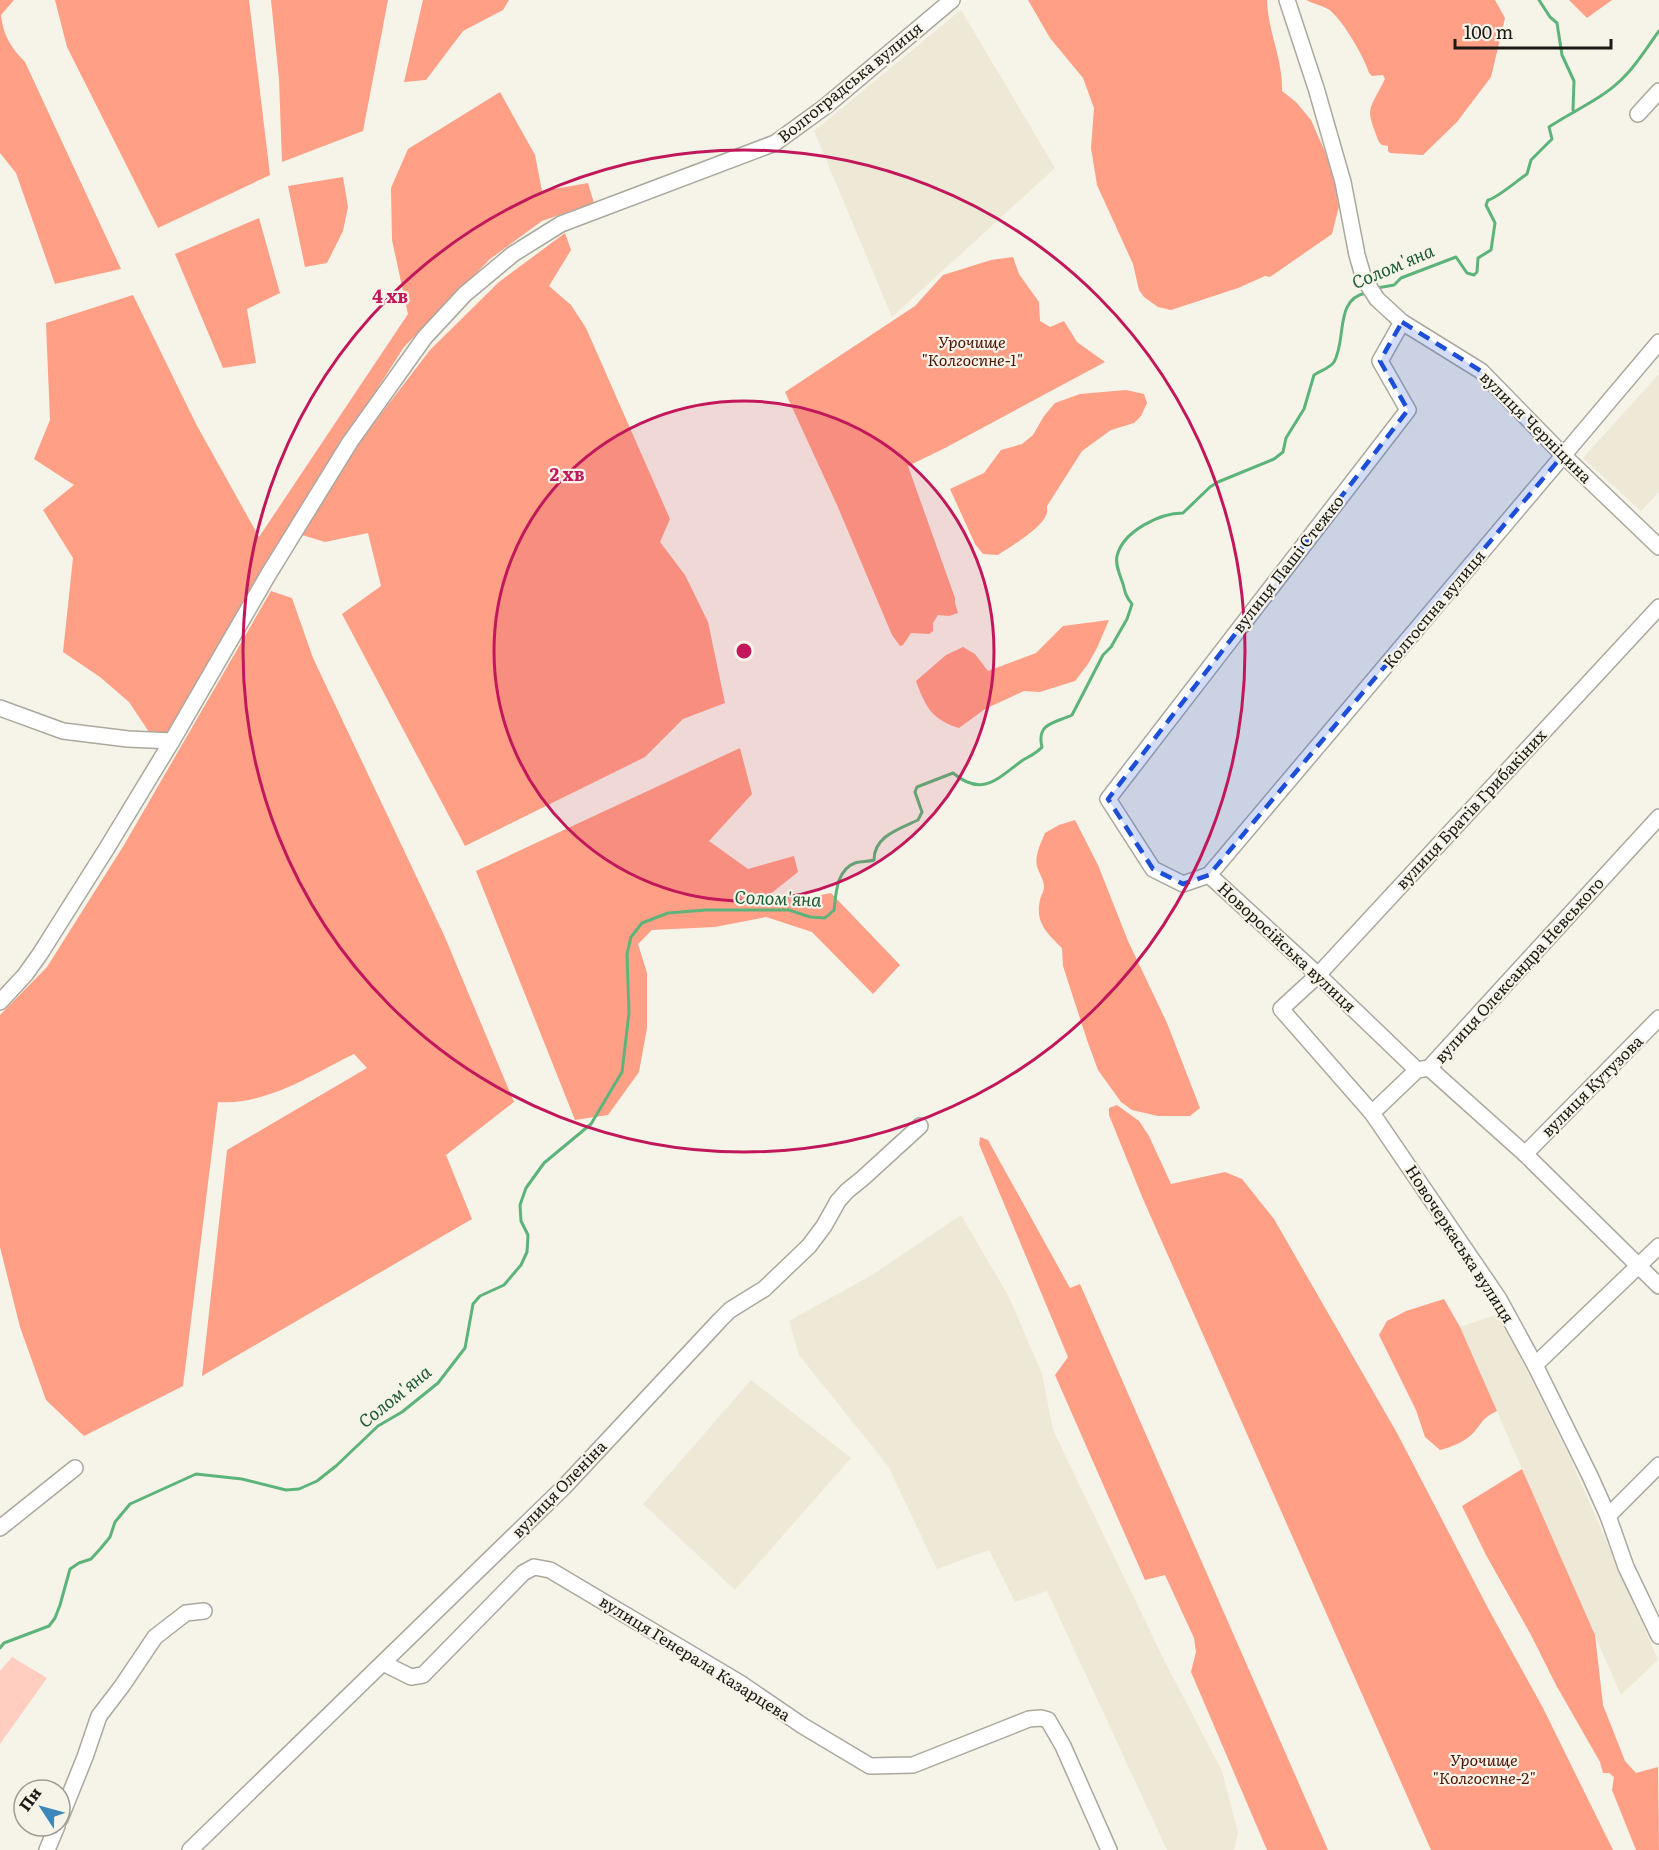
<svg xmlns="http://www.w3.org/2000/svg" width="1659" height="1850" viewBox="0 0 1659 1850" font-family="Literata,serif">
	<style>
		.built { fill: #eee9d6 }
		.green { fill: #ffcec1 }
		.forest { fill: #fe9f86 }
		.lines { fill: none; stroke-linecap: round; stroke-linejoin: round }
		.stream { stroke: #5db47b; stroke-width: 3 }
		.minor-casing { stroke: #aba89e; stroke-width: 18 }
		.minor { stroke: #fff; stroke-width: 15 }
		.marked { fill: #1d4ed8; fill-opacity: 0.2; stroke: #1d4ed8; stroke-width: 4.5; stroke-dasharray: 12 8; stroke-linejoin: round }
		.ring { fill: none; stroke: #c2185b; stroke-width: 3 }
		.labels { text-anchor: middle; stroke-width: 4.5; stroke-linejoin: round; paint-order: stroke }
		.street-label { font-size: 16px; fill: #1a1915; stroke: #f6f3e8 }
		.park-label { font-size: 16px; font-style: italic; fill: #4c1304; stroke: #f6f3e8 }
		.water-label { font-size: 18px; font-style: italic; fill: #1d5c36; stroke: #f6f3e8 }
		.centre { fill: #c2185b; stroke: #f6f3e8; stroke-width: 3 }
		.ring-label { font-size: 18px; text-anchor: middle; font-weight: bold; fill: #c2185b; stroke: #f6f3e8; stroke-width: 4.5; stroke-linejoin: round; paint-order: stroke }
	</style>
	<rect width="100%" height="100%" fill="#f6f3e8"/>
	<!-- built -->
	<g class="built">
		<path d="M961,10L1055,168L892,317L814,131Z"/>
		<path d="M1659,374V492L1641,511L1583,458Z"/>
		<path d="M961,1215L1009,1297L1042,1374L1053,1430L1165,1662L1222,1771L1238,1833L1234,1850H1167L1047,1591L1015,1602L989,1550L937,1569L888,1466L799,1355L789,1321L872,1275Z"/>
		<path d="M1499,1314L1570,1458L1658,1660L1621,1695L1460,1327Z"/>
		<path d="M751,1380L851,1458L735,1590L643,1504Z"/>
	</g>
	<!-- green -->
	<path class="green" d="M12,1657L47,1678L0,1744V1671Z"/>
	<!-- forest -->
	<g class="forest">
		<path d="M0,0H14L1,15C3,35 11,48 25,62L121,269L55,284L16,173L0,153Z"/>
		<path d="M55,0H249L270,175L158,228L67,47Z"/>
		<path d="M271,0H388L363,131L282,162L279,79Z"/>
		<path d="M423,0H509L503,10L463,31L426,80L404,82Z"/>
		<path d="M1028,0H1267C1268,33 1283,59 1282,91L1296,102L1311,120L1330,163L1341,198L1332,234L1270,277L1265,276L1238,288L1171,310L1158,307L1144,297L1139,290L1133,264L1097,185L1091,148L1094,108L1083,78L1050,38Z"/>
		<path d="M1306,0H1495L1505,18L1491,77L1457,122L1423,155L1390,153L1388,151V146L1382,145L1379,142C1365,106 1368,113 1385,79L1383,75L1372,76L1369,73C1365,58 1341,17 1328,9C1321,5 1313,4 1306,0Z"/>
		<path d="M1569,0H1612L1587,18Z"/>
		<path d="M500,92L535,155L542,191L588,183L594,203L542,221L490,259L404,347L280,540L169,735L149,732L129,702L100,677L63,652L73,558L43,510L74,485L34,459L50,420L46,323L133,295L196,424L259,537L408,314L392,240L391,188L408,149Z"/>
		<path d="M343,177L348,207L343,231L327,263L305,267L288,186Z"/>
		<path d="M259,218L280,293L247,309L256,363L223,368L175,254Z"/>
		<path d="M565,233L571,250L549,286L571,305L586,328L670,519L660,542L685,575L708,622L725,703L683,719L645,757L465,846L342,614L381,586L368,533L325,542L302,535L361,440L430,350L499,282Z"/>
		<path d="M1013,257L1019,274L1039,302L1040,321L1050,327L1064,321L1077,342L1105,362L945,448L908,466L955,598V603L958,613L949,616L938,615L933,623V631L929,634L911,633L903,645L900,646L892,635L837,505L785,392L915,306L943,275L991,260Z"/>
		<path d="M1126,390L1144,394L1147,403L1141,416L1134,423L1111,430L1082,451L1047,506C1047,509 1048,512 1046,515C1042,528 1010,547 998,555L983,554L975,544L950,489L984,473L1001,450L1022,444L1033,435L1044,416L1055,403L1080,394Z"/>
		<path d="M271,591L292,598L313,658L444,935L514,1102L446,1155L472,1219L202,1376L227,1150L367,1068L354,1054C313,1074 265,1106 218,1102L183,1386L84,1436L46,1400L20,1327L0,1247V1015L47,967L124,845Z"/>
		<path d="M1109,620L1097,648L1088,664L1075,681L1040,692L1024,691L985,709L959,728C932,720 925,706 916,681L946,655L963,647L975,654L988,671L1036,653L1063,626Z"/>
		<path d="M740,748L752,794L709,841L748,869L794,856L798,872L764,899L806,898L831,893L900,965L873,994L812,932L766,917L715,927L652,930L638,944L647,973V1028L639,1072L608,1115L575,1120L476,871Z"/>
		<path d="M1075,820L1098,865L1128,941L1167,1023L1200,1108L1190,1116H1158L1132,1110L1121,1102L1098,1070L1088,1043L1063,966L1062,948C1047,933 1035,923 1040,900C1041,895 1044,891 1044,887C1044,880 1040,875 1038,869C1033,858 1041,843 1045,833L1059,825Z"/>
		<path d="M1117,1105L1139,1121L1149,1136L1171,1184L1225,1172L1242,1179L1274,1219L1397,1433L1489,1610L1543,1708L1613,1850H1431L1143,1199L1109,1115V1108Z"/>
		<path d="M980,1137L988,1140L1070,1288L1080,1284L1328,1850H1267L1191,1672L1196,1652L1194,1638L1165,1575L1145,1580L1055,1375L1068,1357L979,1144Z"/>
		<path d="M1444,1299L1460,1327L1497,1411C1483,1418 1484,1420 1475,1431C1467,1441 1452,1447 1440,1450L1425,1437L1416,1410L1379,1335L1387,1321L1406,1311Z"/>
		<path d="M1522,1469L1595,1635L1603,1705L1625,1761L1636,1773L1658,1767L1659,1850H1636L1612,1790L1614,1777L1609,1773H1603L1600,1762L1556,1685L1531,1635L1486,1555L1462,1506Z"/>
	</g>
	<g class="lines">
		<!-- stream -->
		<g class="stream">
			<path d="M1539,0L1550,17L1557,23L1562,55L1574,81L1573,110"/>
			<path d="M1377,288L1394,285L1401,278L1456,257L1467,273L1474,275L1477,272L1478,258L1491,250L1495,223L1486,205L1488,200C1496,199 1518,180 1527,174L1531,160L1552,139L1549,127C1573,111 1602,99 1622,79C1637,65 1647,47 1659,31"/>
			<path d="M0,1648L4,1643L49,1626L55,1618L60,1605L70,1569L79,1563L91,1559L101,1548L110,1537L115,1522L130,1504L196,1474L242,1479L286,1490L299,1489L317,1481L336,1466L378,1426L402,1412L438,1383L465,1348L473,1304L480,1296L504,1285L521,1265L527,1252L528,1235L521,1221L520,1205L526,1188L544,1163L591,1124L622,1072L629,1013L627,954L631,937L642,923L668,913L706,910H789L810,917L825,918L834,910C836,895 836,870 855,863C861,861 868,862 874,860C874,836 899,829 918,820L922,812L915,792L917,787L953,773C983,798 998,778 1023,760C1030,756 1037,753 1042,747C1036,723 1055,723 1072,715L1103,655L1111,647L1127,619L1132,604C1126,597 1125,592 1123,584C1120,575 1115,565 1117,556C1123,531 1160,513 1183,513L1210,487L1218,482L1274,459L1283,452L1286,438L1304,409L1314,375C1320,371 1330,368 1334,362C1347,340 1334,299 1366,293"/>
		</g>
		<!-- minor casing -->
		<g class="minor-casing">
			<g id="minor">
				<path d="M1287,0L1316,88L1343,182L1357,255L1364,279L1377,299L1402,322L1481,371L1563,455L1659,547"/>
				<path d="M1638,114L1659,91"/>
				<path d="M1402,322L1380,361L1408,410L1108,799L1153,869L1183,884L1209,875L1318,975L1417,1070"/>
				<path d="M1659,607L1318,975L1281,1009L1372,1113L1499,1299L1535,1365L1590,1476L1608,1516L1626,1567L1659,1636"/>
				<path d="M0,708L63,731L128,739L172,741"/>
				<path d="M1209,875L1659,342"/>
				<path d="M0,1002L25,975L40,954L107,848L172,741L268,575L350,442L425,337L465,294L513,254L561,224L775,143L826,106L952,0"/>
				<path d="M1429,1068L1525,1154L1659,1286"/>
				<path d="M1372,1113L1417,1070L1429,1068L1659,817"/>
				<path d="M1525,1154L1659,1018"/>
				<path d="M1535,1365L1659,1246"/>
				<path d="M1608,1516L1659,1465"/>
				<path d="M0,1528L75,1468"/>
				<path d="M383,1663L411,1677L423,1675L523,1573L534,1567L550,1570L740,1683L803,1726L870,1766L913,1765L1029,1719L1041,1718L1048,1720L1063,1746L1109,1850"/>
				<path d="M60,1819L85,1757L99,1716L122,1686L155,1637L186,1613L204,1611"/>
				<path d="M47,1850L57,1826"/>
				<path d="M190,1850L564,1487L720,1320L730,1310L764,1289L809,1246L824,1226L838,1201L847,1191L863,1178L920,1126"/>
			</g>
		</g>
		<!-- minor -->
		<use href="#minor" class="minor"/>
	</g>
	<!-- marked area -->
	<path class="marked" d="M1402,322L1481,371L1563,455L1209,875L1183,884L1153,869L1108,799L1408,410L1380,361Z"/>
	<!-- distance rings -->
	<circle cx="744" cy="651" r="250" fill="#c2185b" fill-opacity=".12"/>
	<g class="ring">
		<circle cx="744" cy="651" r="250"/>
		<circle cx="744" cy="651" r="501"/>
	</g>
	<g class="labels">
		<!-- street labels -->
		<g class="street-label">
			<text transform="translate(850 82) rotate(-39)" y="6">Волгоградська вулиця</text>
			<text transform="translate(1536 427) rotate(45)" y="6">вулиця Черніцина</text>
			<text transform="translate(1288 564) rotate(-52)" y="6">вулиця Паші Стежко</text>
			<text transform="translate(1434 609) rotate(-50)" y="6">Колгоспна вулиця</text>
			<text transform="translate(1471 809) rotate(-47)" y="6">вулиця Братів Грибакіних</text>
			<text transform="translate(1287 947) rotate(43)" y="6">Новоросійська вулиця</text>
			<text transform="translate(1519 970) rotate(-48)" y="6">вулиця Олександра Невського</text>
			<text transform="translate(1592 1086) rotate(-45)" y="6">вулиця Кутузова</text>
			<text transform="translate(1460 1244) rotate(57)" y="6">Новочеркаська вулиця</text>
			<text transform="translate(559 1489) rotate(-46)" y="6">вулиця Оленіна</text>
			<text transform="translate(695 1658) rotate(32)" y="6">вулиця Генерала Казарцева</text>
		</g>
		<!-- park labels -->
		<g class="park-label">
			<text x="972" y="348">Урочище<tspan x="972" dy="18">"Колгоспне-1"</tspan></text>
			<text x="1484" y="1766">Урочище<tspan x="1484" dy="18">"Колгоспне-2"</tspan></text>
		</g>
		<!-- water labels -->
		<g class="water-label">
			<text transform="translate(1393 267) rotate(-23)" y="6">Солом'яна</text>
			<text transform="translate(778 899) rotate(2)" y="6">Солом'яна</text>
			<text transform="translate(395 1397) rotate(-39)" y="6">Солом'яна</text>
		</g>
	</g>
	<circle cx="744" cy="651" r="9" class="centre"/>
	<g class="ring-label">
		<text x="390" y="303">4 хв</text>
		<text x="567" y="481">2 хв</text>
	</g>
	<!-- north arrow -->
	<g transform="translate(42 1808) rotate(306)"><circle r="28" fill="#f6f3e8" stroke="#9e9c94" stroke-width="1.5"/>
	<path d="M0-4.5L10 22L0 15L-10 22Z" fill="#3d87bb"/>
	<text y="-9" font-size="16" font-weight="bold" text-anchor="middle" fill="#1a1915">Пн</text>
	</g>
	<!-- scale -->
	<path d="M1455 39v9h156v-9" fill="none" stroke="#1a1915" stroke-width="3"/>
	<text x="1464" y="39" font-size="18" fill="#1a1915" stroke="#f6f3e8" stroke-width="4.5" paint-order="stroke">100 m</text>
</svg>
